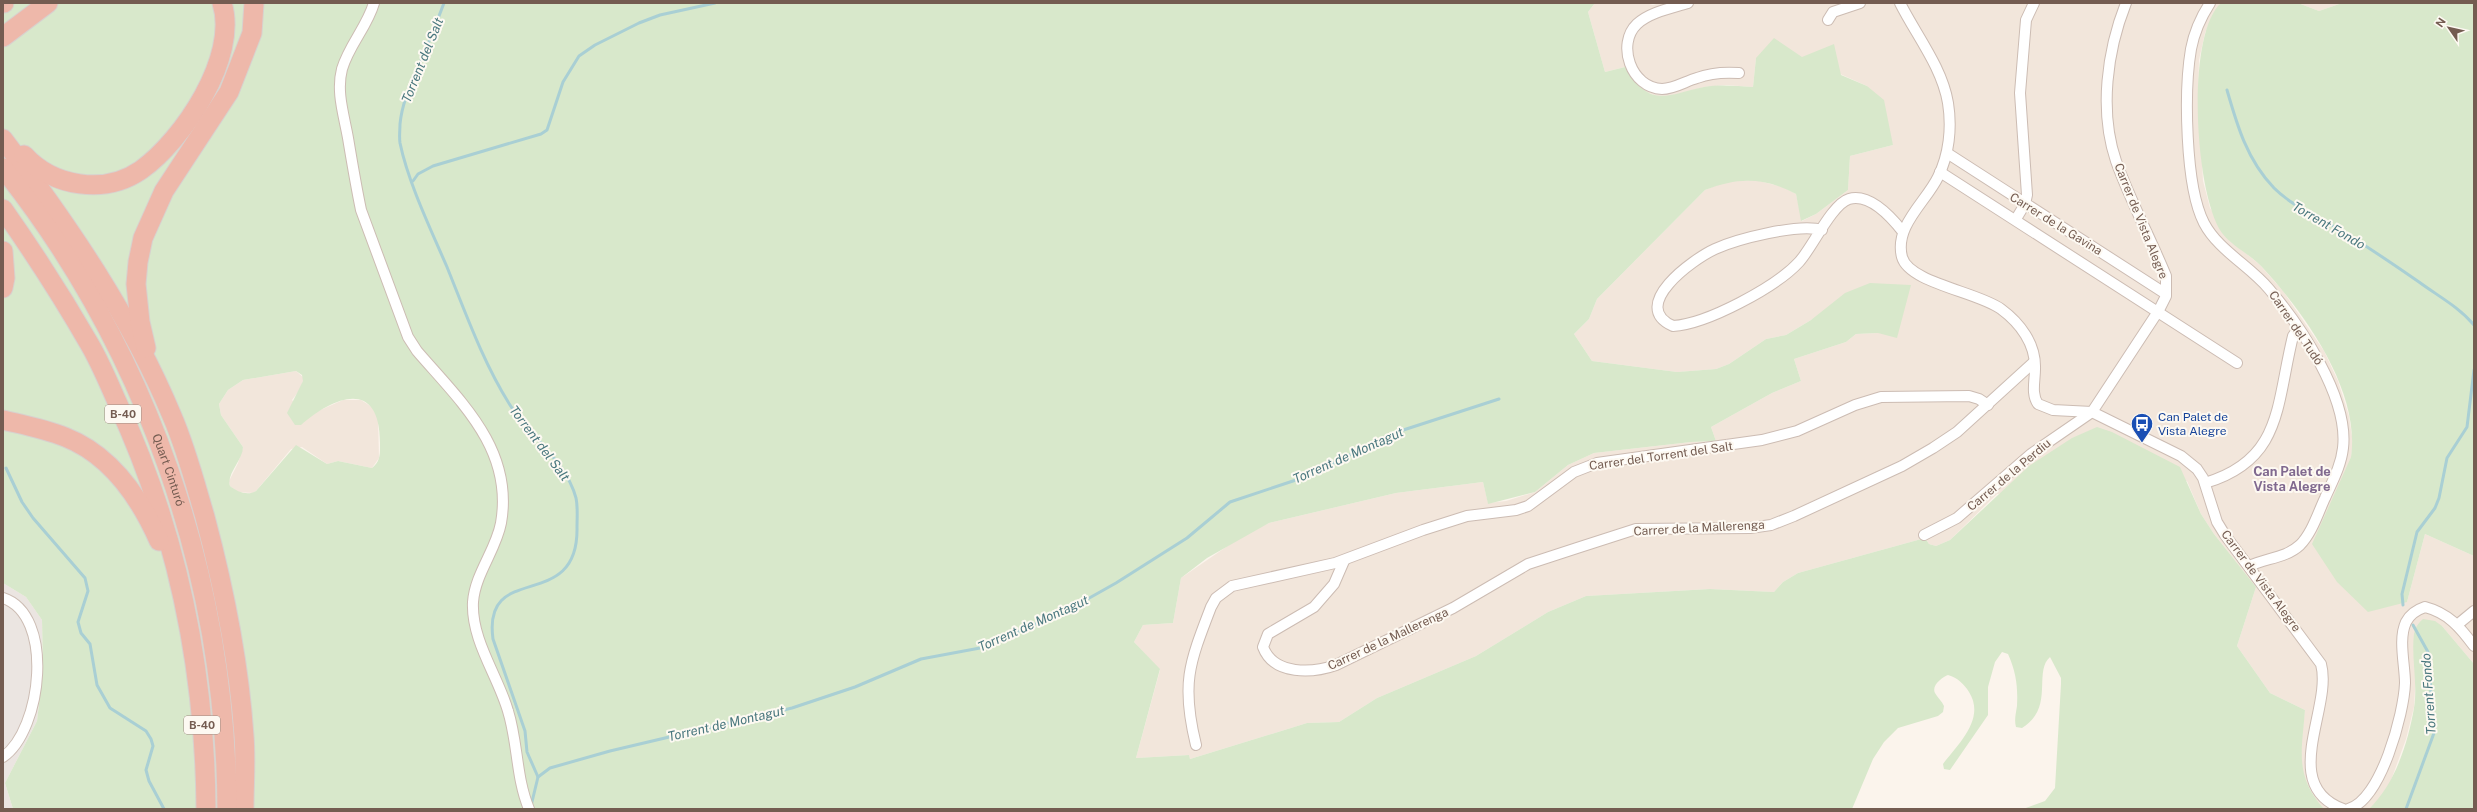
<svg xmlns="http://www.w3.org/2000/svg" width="2477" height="812" viewBox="0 0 2477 812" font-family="'Public Sans',sans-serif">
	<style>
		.residential { fill: #f2e6db }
		.industrial { fill: #ebe5e1 }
		.green { fill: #d8e8cb; fill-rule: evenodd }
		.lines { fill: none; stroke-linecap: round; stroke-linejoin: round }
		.stream { stroke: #a9cfd4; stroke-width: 3 }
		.street-casing { stroke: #ccbcb3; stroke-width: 12 }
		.highway-casing { stroke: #d8d1ce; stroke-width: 21 }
		.street { stroke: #fff; stroke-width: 10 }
		.highway { stroke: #eeb8aa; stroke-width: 19 }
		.labels { text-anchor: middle; stroke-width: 4; stroke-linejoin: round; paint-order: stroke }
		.shield { fill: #fdf9f2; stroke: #9d8b81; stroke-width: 1 }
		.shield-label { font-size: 11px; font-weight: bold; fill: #745c51 }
		.street-label { font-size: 12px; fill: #745c51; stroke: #fdf9f2 }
		.transit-label { font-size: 12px; fill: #164399; stroke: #fdf9f2; text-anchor: start }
		.water-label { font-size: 13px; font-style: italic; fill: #49777e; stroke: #fdf9f2 }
		.neighbourhood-label { font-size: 13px; font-weight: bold; fill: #80698f; stroke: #fdf9f2 }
	</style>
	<rect width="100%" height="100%" fill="#fbf4ec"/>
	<!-- residential -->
	<g class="residential">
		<path d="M1595,3H1645L1653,5L1660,3H2221L2213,14L2205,33L2199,60L2198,93L2203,181L2210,208L2238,247L2259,264L2283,291L2324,351L2338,381L2349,416L2353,443L2351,457L2345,473L2407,602L2425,534L2474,556V664L2442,626L2416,672L2414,707L2406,739L2390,783L2380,798L2369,809H2324L2316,800L2304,778L2301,764L2300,751L2305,710L2270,693L2237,646L2256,587L2214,534L2201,514L2187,481L1997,494L1950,540L1936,546L1929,544L1925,538L1798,573L1783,582L1774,592L1710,589L1586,596L1548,612L1476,656L1377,698L1339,722L1307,723L1190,759L1189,755L1136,758L1160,670L1134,642L1143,625L1173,623L1181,578L1245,534L1269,523L1396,493L1483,482L1488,503L1506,501L1535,492L1568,465L1594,453L1691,442L1716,441L1711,427L1772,393L1801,381L1794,359L1846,342L1856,334L1878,333L1910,285L1811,320L1786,335L1766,339L1729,364L1716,369L1677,372L1592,361L1574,334L1589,319L1597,299L1705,190L1727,181L1755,180L1783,187L1796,194L1802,221L1816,214L1848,190L1850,156L1893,145L1867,86L1802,57L1756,58L1753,87L1726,85L1705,87L1662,98L1646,92L1635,82L1625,67L1605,72L1588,12Z"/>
		<path d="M2298,3H2342L2319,11Z"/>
		<path d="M296,371L304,378L301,388L292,400L308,418L318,411L343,400H361L372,407L378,418L379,458L372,468L338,461L327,464L302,447L291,449L256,491L253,493L237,492L230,486L229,481L238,463L243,447L221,415L219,404L228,390L243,380Z"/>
	</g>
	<!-- industrial -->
	<path class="industrial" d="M3,583L26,597L42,620L43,670L37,721L5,783L13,809H3Z"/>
	<!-- green -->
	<g class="green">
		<path d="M3,3H1595L1588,12L1605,72L1625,67C1651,108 1663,96 1704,87C1720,84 1737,86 1753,87L1756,58L1774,38L1802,57L1834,44L1841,75L1867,86L1884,100L1893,145L1850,156L1848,190L1816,214L1801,221L1796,194C1764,177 1738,177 1705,190L1597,299L1589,319L1574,334L1592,361L1677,372L1716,369L1729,364L1766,339L1786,335L1811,320L1845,293L1870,283L1911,285L1897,338L1878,333L1856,334L1846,342L1794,359L1801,381L1772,393L1711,427L1716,441L1691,442L1594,453L1568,465L1535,492L1488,504L1483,482L1396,493L1269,523L1207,558L1181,578L1173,623L1143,625L1134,642L1160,669L1136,758L1189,755L1190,759L1307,723L1339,722L1377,698L1476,656L1548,612L1586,596L1710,589L1774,592L1783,582L1798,573L1925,538L1929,544L1936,546L1950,540L2029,466L2072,438L2097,427L2112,432L2180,467L2201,514L2214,534L2256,587L2237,646L2270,693L2305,710C2302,751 2294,775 2324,809H2023L2045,801L2055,788L2061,684V678L2050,657C2033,672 2055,708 2022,728L2016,727C2014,720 2016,713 2017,706C2018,686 2016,672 2008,654L2002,652L1995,662L1988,687V715L1950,770L1944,769L1943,764C1958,744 1986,719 1969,692C1964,684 1958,678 1948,675C1943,677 1931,685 1935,693C1937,697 1942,701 1944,706L1943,712L1938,716L1898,728L1884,742L1873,759L1852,809H13L5,783L37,721L43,670L42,620L26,597L3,583ZM296,371L302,375L303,381L287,413L295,425H301C334,396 380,378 380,443C380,453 381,461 372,468L338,461L327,464L296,445L256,491C248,496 237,492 230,486C226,474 243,460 243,447L221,415L219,404L228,390L243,380Z"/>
		<path d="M2221,3H2298L2319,11L2342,3H2474V556L2425,534L2407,602L2368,612L2337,582L2312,544L2351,457C2361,391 2304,312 2261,266C2249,254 2232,246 2222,233C2195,196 2185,35 2221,3Z"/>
		<path d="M2423,619L2435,621L2442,626L2474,664V806L2473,809H2369C2395,784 2408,743 2414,708C2418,683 2411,658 2414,634C2415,628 2418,623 2423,619Z"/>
	</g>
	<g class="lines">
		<!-- stream -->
		<g class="stream">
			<path d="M444,3C436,24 428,45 419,65C411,84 402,103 400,124C400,130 399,137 400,143C408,182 431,230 447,267C466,314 483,362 510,405C530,436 566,461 576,498C578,507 577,518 577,527C579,615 482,559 493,639L525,731L527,752L538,777L531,806"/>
			<path d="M2227,90C2237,125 2247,160 2274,188C2292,206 2318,217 2340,230C2367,246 2393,264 2419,282C2438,296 2459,307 2474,325"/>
			<path d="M413,181L418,174L433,166L541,134L547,130L563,82L579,56L595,45L639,23L660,15L715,3"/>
			<path d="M6,468L22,502L33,518L85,578L88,591L78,622L81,633L90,644L97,685L110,708L146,731L151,739L153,746L146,770L149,781L164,809"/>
			<path d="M2403,605L2402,594L2417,532L2435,508L2439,498L2447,458L2467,427L2474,370"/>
			<path d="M538,777L550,768L610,751L792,708L855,687L921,659L980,648L1068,610L1116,583L1187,538L1230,502L1308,476L1391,434L1499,399"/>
			<path d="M2406,809L2434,733L2428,652L2413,625"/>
		</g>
		<!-- street casing -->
		<g class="street-casing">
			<g id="street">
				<path d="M374,3C367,27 349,45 342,69C336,92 344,115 348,138C352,162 356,186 361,210L408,337L417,351C460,401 514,449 501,523C496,550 475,574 473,602C471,640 498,676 508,711C518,743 516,778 529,809"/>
				<path d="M1688,3C1672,8 1650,12 1637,24C1616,44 1631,88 1662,89C1674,89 1686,81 1697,78C1710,73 1725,72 1739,73"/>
				<path d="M1900,3C1916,35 1942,67 1948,103C1952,128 1949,155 1938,177C1926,202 1894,226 1902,257C1909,283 1978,292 2001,309C2020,323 2036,344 2035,369C2035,381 2031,394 2038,404L2053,410L2092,412L2181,456L2197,469L2203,478L2217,522L2225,535L2321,664C2333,708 2278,785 2343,809"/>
				<path d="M2210,3C2201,17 2194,33 2191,49C2184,90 2185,186 2204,223C2218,250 2250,266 2269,289C2300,325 2349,398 2343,448C2341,466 2332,482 2325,498C2318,513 2312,533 2300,545C2286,558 2266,558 2249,566"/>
				<path d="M1828,20L1833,12L1860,3"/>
				<path d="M1947,153L2166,294"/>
				<path d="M1940,172L2237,363"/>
				<path d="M2016,219L2025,204L2027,195L2020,93L2026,20L2034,3"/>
				<path d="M1822,230C1799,223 1737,239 1715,249C1693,259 1628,306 1673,326C1707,324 1776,287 1799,262C1812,248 1832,204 1849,199C1870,193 1892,218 1903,232"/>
				<path d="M2205,483C2283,460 2276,404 2293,336L2298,329"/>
				<path d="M1924,535L1957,518L2031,454L2092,412L2159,310L2166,296V276C2150,237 2130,200 2116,161C2099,111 2107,51 2126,3"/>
				<path d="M1344,561L1334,584L1314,607L1268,634L1263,647C1274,676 1313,673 1336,665L1453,608L1528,564L1577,548L1636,529L1750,528L1771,525L1794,516L1902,466L1933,448L1957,432L2034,362"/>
				<path d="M3,598C55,615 42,730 3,757"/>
				<path d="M2457,625L2474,611"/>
				<path d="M1196,745C1181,684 1189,664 1211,607L1216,598L1232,586L1335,563L1423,530L1467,516L1516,510L1528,506L1574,472L1597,463L1762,440L1797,431L1855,405L1881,397L1969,396L1979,399L1988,405"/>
				<path d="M2348,809C2381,801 2404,713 2405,683C2405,665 2398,639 2406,622C2410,614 2416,610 2425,607C2448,613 2460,627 2474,646"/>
			</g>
		</g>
		<!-- highway casing -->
		<g class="highway-casing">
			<g id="highway">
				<path d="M3,3H4"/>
				<path d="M3,37L48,3"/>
				<path d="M3,139C68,225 130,315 172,416C186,448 195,483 205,517C224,588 239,662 244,736C246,760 244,785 244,809"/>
				<path d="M24,155C53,187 105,195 141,170C183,140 239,57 222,3"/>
				<path id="s1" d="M3,168C147,349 226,577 227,809"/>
				<path d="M3,209C34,253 63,298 90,345C101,364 109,384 118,404C177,532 205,667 206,809"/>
				<path d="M3,251L5,278L3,288"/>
				<path d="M146,348L140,322L136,284L138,262L143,238L164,191L229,92L252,33L254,3"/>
				<path d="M3,420C24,425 45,429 65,437C111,455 140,498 159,541"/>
			</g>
		</g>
		<!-- street -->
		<use href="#street" class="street"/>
		<!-- highway -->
		<use href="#highway" class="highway"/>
	</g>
	<!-- icons -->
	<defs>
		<g id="bus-pin" transform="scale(1.15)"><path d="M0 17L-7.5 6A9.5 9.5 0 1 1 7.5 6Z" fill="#1a4fb4" stroke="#fdf9f2"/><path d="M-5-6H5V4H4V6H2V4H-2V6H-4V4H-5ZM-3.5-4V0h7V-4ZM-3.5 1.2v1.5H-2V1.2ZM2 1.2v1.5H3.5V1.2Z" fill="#fff"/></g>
	</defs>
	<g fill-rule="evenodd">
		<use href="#bus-pin" x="2142" y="424"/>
	</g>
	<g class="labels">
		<!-- shield labels -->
		<g class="shield">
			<rect x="105" y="405" width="36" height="18" rx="3"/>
			<rect x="184" y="716" width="36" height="18" rx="3"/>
		</g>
		<g class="shield-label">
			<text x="123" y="418">B-40</text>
			<text x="202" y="729">B-40</text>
		</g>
		<!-- street labels -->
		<g class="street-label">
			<text transform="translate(2141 221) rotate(68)" y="4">Carrer de Vista Alegre</text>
			<text transform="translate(2056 224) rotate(32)" y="4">Carrer de la Gavina</text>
			<text transform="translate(2296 328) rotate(56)" y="4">Carrer del Tudó</text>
			<text transform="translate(1661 456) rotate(-8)" y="4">Carrer del Torrent del Salt</text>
			<text dy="4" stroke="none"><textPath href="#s1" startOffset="346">Quart Cinturó</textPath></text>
			<text transform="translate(2009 475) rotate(-40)" y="4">Carrer de la Perdiu</text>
			<text transform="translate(1699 528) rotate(-3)" y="4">Carrer de la Mallerenga</text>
			<text transform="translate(2261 581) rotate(53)" y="4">Carrer de Vista Alegre</text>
			<text transform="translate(1388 639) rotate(-25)" y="4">Carrer de la Mallerenga</text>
		</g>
		<!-- transit labels -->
		<g class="transit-label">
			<text x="2158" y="421">Can Palet de<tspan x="2158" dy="14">Vista Alegre</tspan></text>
		</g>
		<!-- water labels -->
		<g class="water-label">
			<text transform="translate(422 60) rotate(-68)" y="5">Torrent del Salt</text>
			<text transform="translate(2329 225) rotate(30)" y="5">Torrent Fondo</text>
			<text transform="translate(540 443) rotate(53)" y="5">Torrent del Salt</text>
			<text transform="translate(1348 455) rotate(-24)" y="5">Torrent de Montagut</text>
			<text transform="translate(1033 623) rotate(-24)" y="5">Torrent de Montagut</text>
			<text transform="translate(2428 694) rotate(-94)" y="5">Torrent Fondo</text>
			<text transform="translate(726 723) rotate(-13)" y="5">Torrent de Montagut</text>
		</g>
		<!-- neighbourhood labels -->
		<g class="neighbourhood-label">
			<text x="2292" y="476">Can Palet de<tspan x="2292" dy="15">Vista Alegre</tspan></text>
		</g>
	</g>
	<!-- border -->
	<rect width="2477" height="812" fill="none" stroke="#745c51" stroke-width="8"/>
	<!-- north arrow -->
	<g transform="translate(2449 28) rotate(304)" stroke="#fdf9f2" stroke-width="3" paint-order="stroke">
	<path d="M0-3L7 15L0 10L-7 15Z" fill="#745c51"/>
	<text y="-6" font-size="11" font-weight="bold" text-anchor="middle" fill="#745c51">N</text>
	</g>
</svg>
